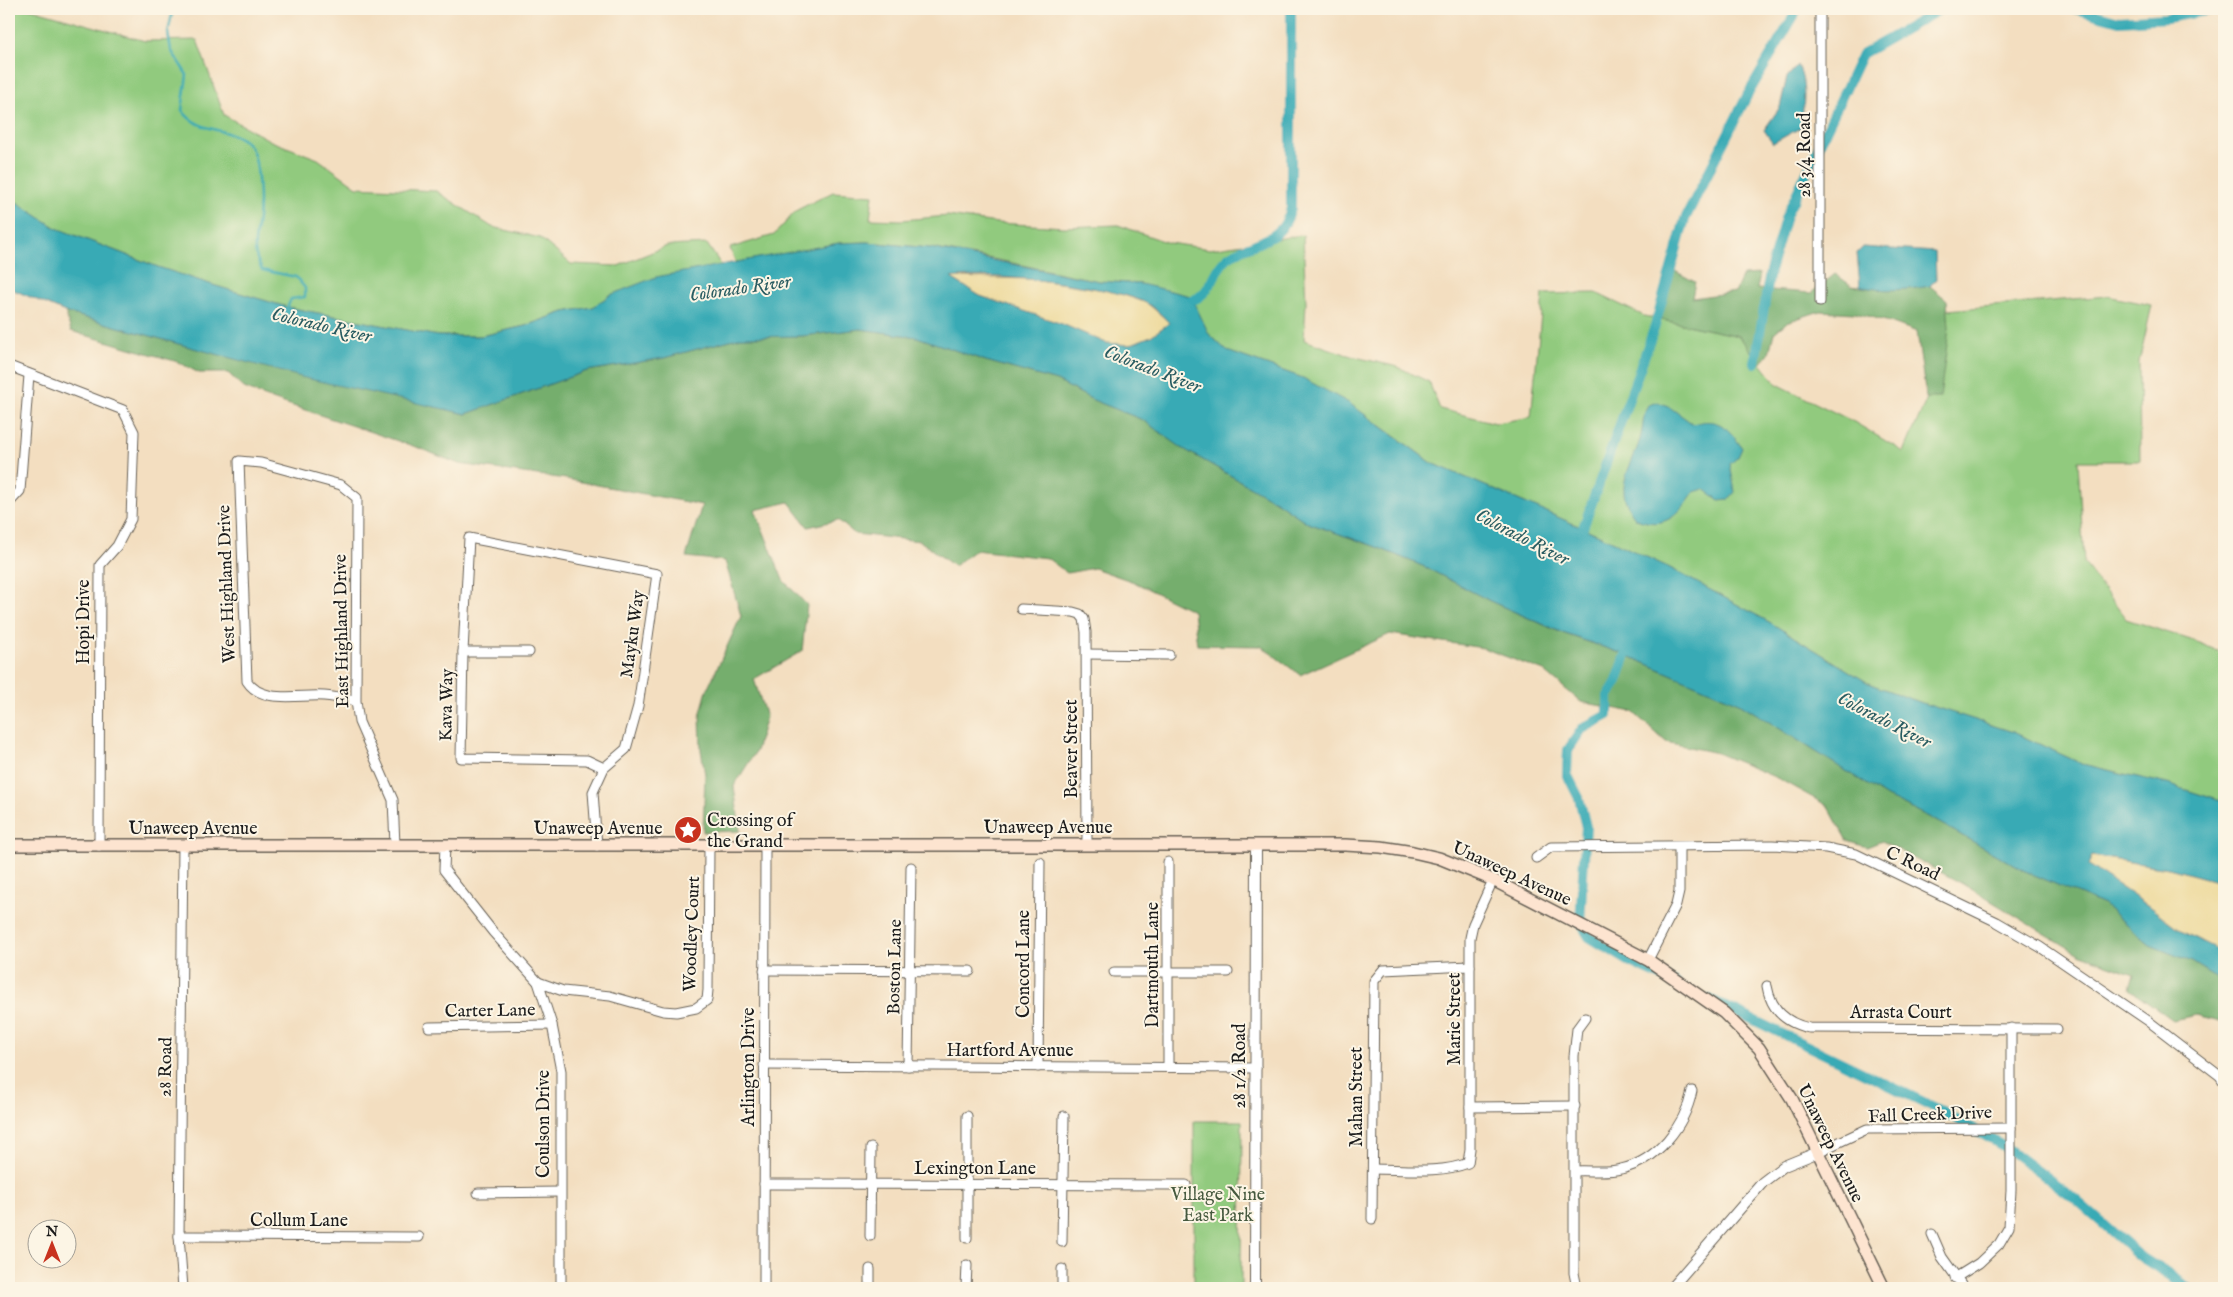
<svg xmlns="http://www.w3.org/2000/svg" width="2233" height="1297" viewBox="0 0 2233 1297" font-family="'IM FELL English',serif">
	<style>
		.green { fill: #91ca7e; stroke: #56734d }
		.forest { fill: #74ae6d; stroke: #486544 }
		.sand { fill: #eeda9e; stroke: #857b5d }
		.water { fill: #39aab5; stroke: #2a6368; fill-rule: evenodd }
		.lines { fill: none; stroke-linecap: round; stroke-linejoin: round }
		.stream { stroke: #39aab5; stroke-width: 2.5 }
		.canal { stroke: #39aab5; stroke-width: 10 }
		.minor-casing { stroke: #676055; stroke-width: 11 }
		.tertiary-casing { stroke: #676055; stroke-width: 12 }
		.secondary-casing { stroke: #676055; stroke-width: 14 }
		.minor { stroke: #fff; stroke-width: 9 }
		.tertiary { stroke: #fff; stroke-width: 10 }
		.secondary { stroke: #fde4d0; stroke-width: 11 }
		.labels { text-anchor: middle; stroke-width: 4; stroke-linejoin: round; paint-order: stroke }
		.street-label { font-size: 18px; fill: #1c1c1c; stroke: #fcf5e5 }
		.poi-label { font-size: 18px; fill: #1c1c1c; stroke: #fcf5e5; text-anchor: start }
		.park-label { font-size: 18px; fill: #45593e; stroke: #fcf5e5 }
		.water-label { font-size: 19px; font-style: italic; fill: #295c61; stroke: #fcf5e5 }
	</style>
	<rect width="100%" height="100%" fill="#fcf5e5"/>
	<filter id="ink" filterUnits="userSpaceOnUse"><feTurbulence type="fractalNoise" baseFrequency=".02" numOctaves="2"/><feDisplacementMap in="SourceGraphic" scale="10" xChannelSelector="R" yChannelSelector="G"/><feConvolveMatrix kernelMatrix="1 2 1 2 8 2 1 2 1" color-interpolation-filters="sRGB"/></filter>
	<filter id="wash" filterUnits="userSpaceOnUse"><feTurbulence type="fractalNoise" baseFrequency=".0096" numOctaves="4" result="noise"/><feDisplacementMap in="SourceGraphic" scale="20" xChannelSelector="R" yChannelSelector="G"/><feGaussianBlur stdDeviation="1.12" result="paint"/><feColorMatrix in="noise" values="0 0 0 0 0 0 0 0 0 0 0 0 0 0 0 0 0 1.4 0 .05"/><feComposite in="paint" operator="in"/></filter>
	<g filter="url(#wash)">
		<rect width="100%" height="100%" fill="#f3dec0"/>
		<!-- green -->
		<g class="green">
			<path d="M9,9H32L145,41L197,40L224,115L271,141L318,159L357,187L436,191L492,227L540,238L571,264L618,266L667,246L707,244L722,266L695,270L610,295L593,307L564,312L525,326L481,336H438L287,307L216,286L158,267L56,228L9,197Z"/>
			<path d="M833,192L873,195L870,219L901,220L948,216L997,223L1064,227L1118,225L1169,243L1210,249L1303,235L1306,303L1304,340L1351,356L1398,367L1429,382L1440,409L1496,423L1531,417L1543,294L1596,293L1644,316L1739,336L1777,384L1854,422L1904,452L1930,391L1925,312L2107,296L2152,305L2139,362L2140,461H2078L2084,563L2126,619L2200,643L2224,654V802L2167,784L2082,764L2013,732L1925,704L1870,684L1771,623L1670,568L1597,534L1432,463L1377,423L1303,378L1227,351L1209,334L1141,284L1099,281L993,259L930,248L867,242L839,243L736,264L730,248L774,235L797,210Z"/>
			<path d="M1194,1121H1242L1241,1288H1194Z"/>
		</g>
		<!-- forest -->
		<g class="forest">
			<path d="M1675,271L1695,282L1692,298L1735,292L1743,275L1760,274L1757,289L1811,293L1835,274L1852,286L1868,288L1930,286L1947,300L1949,328L1940,398H1926L1917,332L1890,322L1855,313L1820,311L1787,322L1774,333L1769,353L1761,364L1739,336L1653,318Z"/>
			<path d="M65,312L186,346L466,414L587,371L664,358L741,337L802,336L860,329L917,337L986,361L1057,381L1093,400L1143,420L1182,448L1277,502L1308,523L1374,546L1425,567L1490,601L1562,633L1626,655L1741,704L1887,797L1929,817L2023,870L2104,905L2150,945L2192,962L2224,982V1022L2196,1015L2173,1020L2130,989L2134,974L2079,954L1961,883L1882,841L1867,847L1847,841L1828,806L1777,778L1717,753L1666,742L1633,712L1581,702L1544,671L1483,648L1390,634L1300,675L1261,646L1197,645L1193,611L1134,582L1094,568L1067,573L1047,558L975,550L954,566L920,541L855,534L838,520L808,527L789,502L755,510L783,580L807,605L802,651L754,679L766,717L756,751L734,786L740,831L703,832L705,775L701,750L700,716L707,690L741,616L725,561L686,557L702,505L566,479L459,464L419,448L275,400L244,388L228,373H199L178,362L71,331Z"/>
		</g>
		<!-- sand -->
		<g class="sand">
			<path d="M950,277L1032,279L1112,291L1147,303L1170,323L1151,336L1129,345L1106,343L1062,324L980,296Z"/>
			<path d="M2091,856L2169,868L2224,883V953L2183,932L2147,905L2088,865Z"/>
		</g>
		<!-- water -->
		<g class="water">
			<path d="M1798,65C1807,85 1804,107 1800,128L1773,143L1764,130L1780,107L1787,77Z"/>
			<path d="M9,197L56,228L158,267L216,286L287,307L438,336H481L525,326L564,312L593,307L610,295L656,277L839,243L867,242L930,248L1099,281L1141,284L1191,296L1209,334L1227,351L1303,378L1349,403L1432,463L1597,534L1670,568L1771,623L1870,684L1925,704L2013,732L2082,764L2167,784L2224,802V883L2169,868L2092,856L2088,865L2147,905L2183,932L2224,953V982L2192,962L2150,945L2104,905L2023,870L1929,817L1887,797L1741,704L1626,655L1563,633L1490,601L1425,567L1374,546L1308,523L1277,502L1182,448L1143,420L1093,400L1057,381L986,361L917,337L860,329L802,336L741,337L664,358L587,371L466,414L305,378L186,346L65,312L9,288ZM951,278C985,271 1115,286 1146,303C1154,307 1163,316 1169,323L1151,336L1129,345L1106,343L1062,324L980,296Z"/>
			<path d="M1863,247L1935,252L1936,279L1930,286C1908,290 1881,292 1860,286L1857,253Z"/>
			<path d="M1658,402L1668,406L1693,424C1718,416 1729,428 1742,448L1738,457L1730,464L1735,492L1729,499L1719,500L1704,489L1694,492C1678,515 1666,530 1636,519C1611,488 1631,470 1640,439C1644,426 1642,416 1648,405Z"/>
		</g>
		<g class="lines">
			<!-- stream -->
			<path class="stream" d="M173,9L168,33L171,50L187,75L182,110C200,137 239,125 252,150C259,163 260,204 258,218C256,241 250,247 262,270L296,277L305,288V297L291,299L287,308"/>
			<!-- canal -->
			<g class="canal">
				<path d="M2075,9L2119,21L2167,18L2217,9"/>
				<path d="M1193,300C1213,293 1214,266 1230,256C1256,240 1283,243 1291,208V9"/>
				<path d="M1755,363L1770,271L1786,216L1862,54L1941,9"/>
				<path d="M1583,528L1654,329L1685,219L1748,94L1798,9"/>
				<path d="M1626,655L1617,681L1608,696V715L1582,729L1568,750L1567,774L1579,798L1586,827L1580,922L1589,937L1630,962L1676,983"/>
				<path d="M1710,999L1942,1111L2008,1149L2069,1194L2141,1257L2190,1288"/>
			</g>
		</g>
	</g>
	<g filter="url(#ink)">
		<g class="lines">
			<!-- minor casing -->
			<g class="minor-casing">
				<g id="minor">
					<path d="M1820,9V302"/>
					<path d="M9,366L123,410L134,432L131,519L117,546L100,565L99,846"/>
					<path d="M9,503L20,491L29,375"/>
					<path d="M1021,609L1073,612L1080,614L1084,619L1086,632L1087,844"/>
					<path d="M463,652H529"/>
					<path d="M1087,654L1169,655"/>
					<path d="M356,701C345,699 335,697 324,696C300,694 262,705 247,681L239,461L261,463L341,485L357,498L356,701L359,722L393,800L395,845"/>
					<path d="M183,845L179,1236L183,1288"/>
					<path d="M445,845L444,870L493,932L538,982L552,1025L561,1071V1288"/>
					<path d="M597,846L593,792L604,768L626,749L638,706L657,574L469,538L463,652L461,758L587,760L604,768"/>
					<path d="M1536,858L1551,847L1772,845L1826,848L1856,854L1997,922L2040,947L2147,1020L2220,1076L2224,1082"/>
					<path d="M1648,960L1676,905L1679,892V847"/>
					<path d="M764,970L970,971"/>
					<path d="M1114,972H1228"/>
					<path d="M538,982L563,991L610,996L663,1011L676,1012L696,1008L707,1000L708,990L709,845"/>
					<path d="M1767,986C1771,1010 1786,1023 1809,1028L2057,1029"/>
					<path d="M429,1027L552,1025"/>
					<path d="M764,1065L1256,1068"/>
					<path d="M908,1066L911,867"/>
					<path d="M1038,1067L1040,862"/>
					<path d="M1168,1067V862"/>
					<path d="M1470,1107L1575,1106"/>
					<path d="M1816,1153L1867,1129L2011,1128"/>
					<path d="M1373,1169C1403,1169 1440,1174 1468,1163L1470,1149V938L1473,924L1493,880"/>
					<path d="M1575,1171C1589,1170 1607,1173 1621,1169C1657,1161 1685,1126 1692,1091"/>
					<path d="M764,1184L1186,1185"/>
					<path d="M478,1193L560,1192"/>
					<path d="M1372,1219L1374,981L1383,970L1470,966"/>
					<path d="M1932,1234L1942,1257L1964,1288"/>
					<path d="M179,1236L419,1237"/>
					<path d="M870,1236L871,1148"/>
					<path d="M967,1238V1116"/>
					<path d="M1062,1242L1064,1116"/>
					<path d="M1062,1269V1288"/>
					<path d="M1955,1278L1979,1263L1999,1244L2009,1227L2011,1190V1028"/>
					<path d="M764,1288L765,845"/>
					<path d="M870,1288V1269"/>
					<path d="M966,1288L967,1265"/>
					<path d="M1577,1288L1574,1273V1056L1577,1029L1585,1018"/>
				</g>
			</g>
			<!-- tertiary casing -->
			<g class="tertiary-casing">
				<g id="tertiary">
					<path d="M1255,1288L1256,845"/>
					<path d="M1671,1288L1763,1182L1784,1166L1816,1153"/>
				</g>
			</g>
			<!-- secondary casing -->
			<g class="secondary-casing">
				<path id="secondary" d="M9,845H1345L1381,847L1413,852L1439,858L1493,880L1648,960L1724,1013L1759,1048L1792,1099L1884,1288"/>
			</g>
			<!-- minor -->
			<use href="#minor" class="minor"/>
			<!-- tertiary -->
			<use href="#tertiary" class="tertiary"/>
			<!-- secondary -->
			<use href="#secondary" class="secondary"/>
		</g>
	</g>
	<!-- icons -->
	<defs>
		<g id="sight-disc" transform="scale(1.4375)"><circle r="9.5" fill="#c8321e" stroke="#fcf5e5"/><path d="M0-6L1.8-2.2L6-1.7L2.9 1.2L3.7 5.4L0 3.3L-3.7 5.4L-2.9 1.2L-6-1.7L-1.8-2.2Z" fill="#fff"/></g>
	</defs>
	<g fill-rule="evenodd">
		<use href="#sight-disc" x="688" y="830"/>
	</g>
	<g class="labels">
		<!-- street labels -->
		<g class="street-label">
			<text transform="translate(1804 155) rotate(-90)" y="6">28 3/4 Road</text>
			<text transform="translate(226 584) rotate(-92)" y="6">West Highland Drive</text>
			<text transform="translate(83 622) rotate(-90)" y="6">Hopi Drive</text>
			<text transform="translate(341 631) rotate(-91)" y="6">East Highland Drive</text>
			<text transform="translate(632 634) rotate(-82)" y="6">Mayku Way</text>
			<text transform="translate(446 705) rotate(-89)" y="6">Kava Way</text>
			<text transform="translate(1071 749) rotate(-90)" y="6">Beaver Street</text>
			<text x="1048" y="833">Unaweep Avenue</text>
			<text x="193" y="834">Unaweep Avenue</text>
			<text x="598" y="834">Unaweep Avenue</text>
			<text transform="translate(1913 863) rotate(25)" y="6">C Road</text>
			<text transform="translate(1512 873) rotate(25)" y="6">Unaweep Avenue</text>
			<text transform="translate(691 934) rotate(-88)" y="6">Woodley Court</text>
			<text transform="translate(1023 964) rotate(-90)" y="6">Concord Lane</text>
			<text transform="translate(1152 965) rotate(-90)" y="6">Dartmouth Lane</text>
			<text transform="translate(894 967) rotate(-89)" y="6">Boston Lane</text>
			<text transform="translate(490 1010) rotate(-1)" y="6">Carter Lane</text>
			<text x="1901" y="1018">Arrasta Court</text>
			<text transform="translate(1454 1019) rotate(-90)" y="6">Marie Street</text>
			<text x="1010" y="1056">Hartford Avenue</text>
			<text transform="translate(1239 1066) rotate(-90)" y="6">28 1/2 Road</text>
			<text transform="translate(165 1067) rotate(-89)" y="6">28 Road</text>
			<text transform="translate(748 1067) rotate(-90)" y="6">Arlington Drive</text>
			<text transform="translate(1356 1097) rotate(-90)" y="6">Mahan Street</text>
			<text transform="translate(1930 1114) rotate(-2)" y="6">Fall Creek Drive</text>
			<text transform="translate(543 1124) rotate(-90)" y="6">Coulson Drive</text>
			<text transform="translate(1831 1143) rotate(64)" y="6">Unaweep Avenue</text>
			<text x="975" y="1174">Lexington Lane</text>
			<text x="299" y="1226">Collum Lane</text>
		</g>
		<!-- poi labels -->
		<g class="poi-label">
			<text x="707" y="826">Crossing of<tspan x="707" dy="21">the Grand</tspan></text>
		</g>
		<!-- park labels -->
		<g class="park-label">
			<text x="1218" y="1200">Village Nine<tspan x="1218" dy="21">East Park</tspan></text>
		</g>
		<!-- water labels -->
		<g class="water-label">
			<text transform="translate(740 287) rotate(-8)" y="7">Colorado River</text>
			<text transform="translate(322 324) rotate(13)" y="7">Colorado River</text>
			<text transform="translate(1153 368) rotate(21)" y="7">Colorado River</text>
			<text transform="translate(1523 536) rotate(27)" y="7">Colorado River</text>
			<text transform="translate(1885 719) rotate(27)" y="7">Colorado River</text>
		</g>
	</g>
	<!-- margin -->
	<rect width="2233" height="1297" fill="none" stroke="#fcf5e5" stroke-width="30"/>
	<!-- north arrow -->
	<g transform="translate(52 1244)"><circle r="24" fill="#fcf5e5" stroke="#a29e95"/>
	<path d="M0-4L9 19L0 12L-9 19Z" fill="#c8321e"/>
	<text y="-8" font-size="14" font-weight="bold" text-anchor="middle" fill="#1c1c1c">N</text>
	</g>
</svg>
